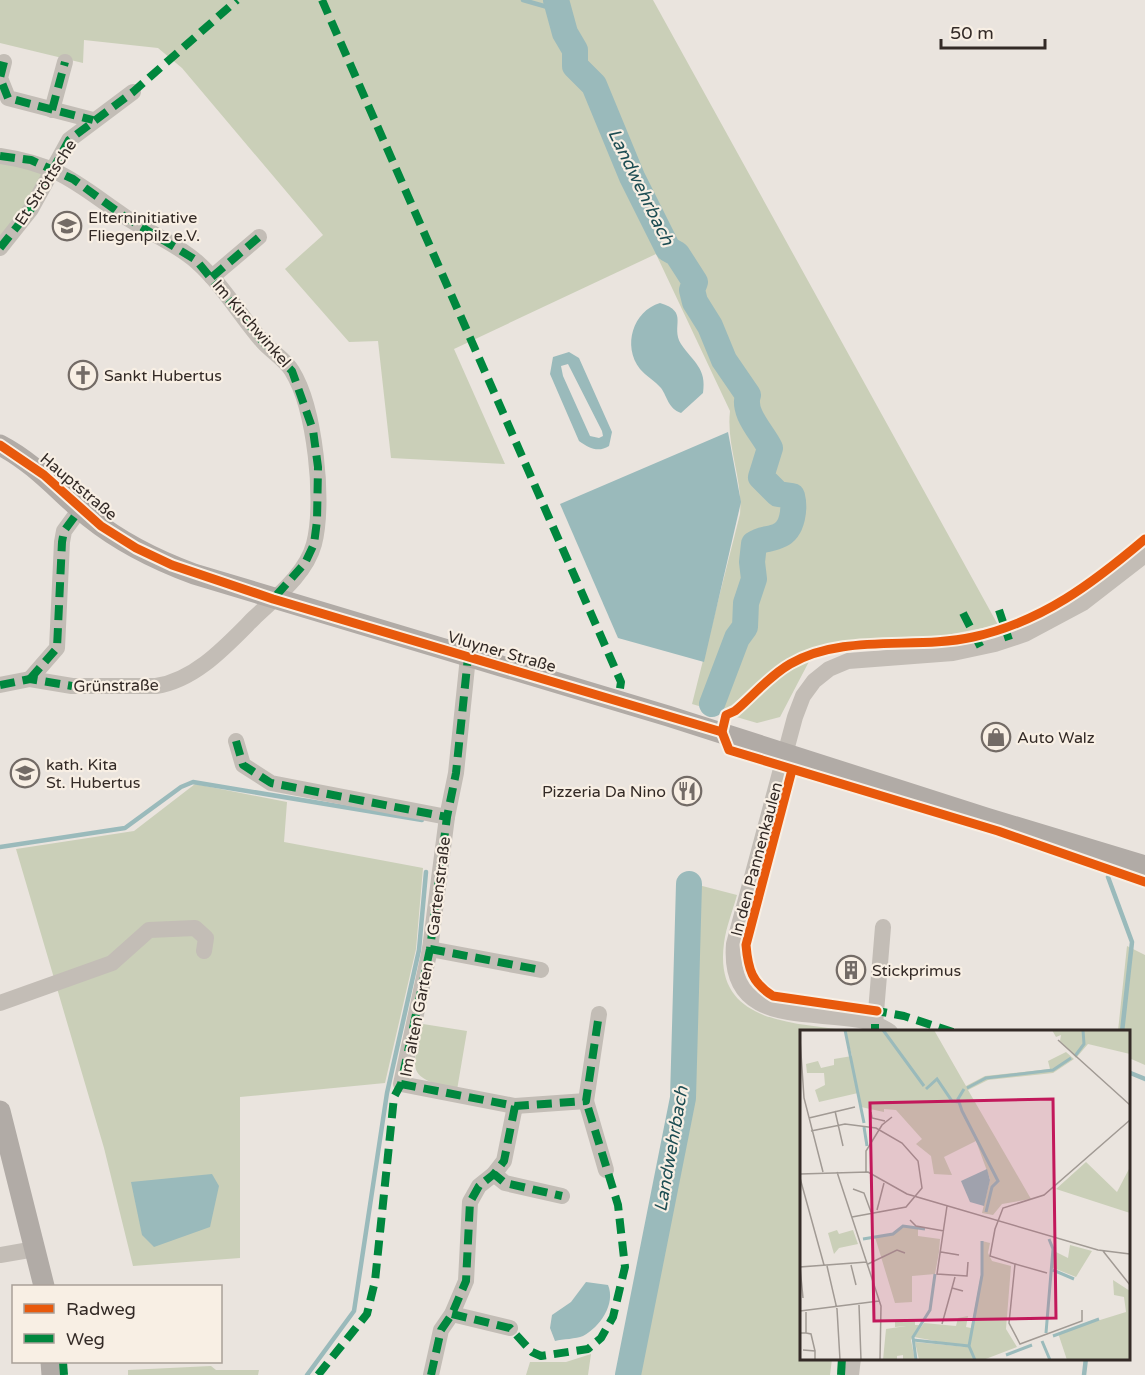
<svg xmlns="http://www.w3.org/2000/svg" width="1145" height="1375" viewBox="0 0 1145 1375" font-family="'Varela Round',sans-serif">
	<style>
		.green { fill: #cacfb8 }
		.water { fill: #9ababb; fill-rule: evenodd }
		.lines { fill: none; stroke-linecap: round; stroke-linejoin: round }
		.stream { stroke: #9ababb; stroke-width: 4.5 }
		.river { stroke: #9ababb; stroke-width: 26 }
		.minor { stroke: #c3bdb6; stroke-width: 16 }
		.major { stroke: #b1aba6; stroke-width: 21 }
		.quiet { stroke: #00873e; stroke-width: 8; stroke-dasharray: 15 8; stroke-linecap: butt }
		.cycleway-casing { stroke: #f8efe4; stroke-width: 13 }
		.cycleway { stroke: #e8590c; stroke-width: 9 }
		.labels { text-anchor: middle; stroke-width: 4.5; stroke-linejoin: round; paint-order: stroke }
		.street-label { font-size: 16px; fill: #332a26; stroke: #f8efe4 }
		.poi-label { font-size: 16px; fill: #332a26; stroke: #f8efe4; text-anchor: start }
		.water-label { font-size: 18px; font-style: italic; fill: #1d4d53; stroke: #f8efe4 }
		.inset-river { fill: none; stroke: #9ababb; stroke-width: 3 }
		.inset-road { fill: none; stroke: #a19a94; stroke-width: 1.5 }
		.view { fill: #c2185b; fill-opacity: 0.15; stroke: #c2185b; stroke-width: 3 }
		.inset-edge { fill: none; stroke: #332a26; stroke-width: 3 }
	</style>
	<rect width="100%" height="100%" fill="#eae4de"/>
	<!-- green -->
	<g class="green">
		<path d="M0,0H653L998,625L926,639L873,640L815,650L780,717L757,723L692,704L740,514C743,479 726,446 730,411L656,254L454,349L505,464L391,458L378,341L349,342L285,269L323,235L182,68L158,48L84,40L83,63L0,43Z"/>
		<path d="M0,159L47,170L0,243Z"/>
		<path d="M195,784L287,802L284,842L423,868L416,949L385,1083L240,1097V1258L133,1266L104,1148L16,849L134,831Z"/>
		<path d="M683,881L737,895C733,910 726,927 724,943C713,1025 794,1022 851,1031L802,1032V1358L832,1359L830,1375H620L677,1096Z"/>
		<path d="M1127,946L1145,955V1065L1129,1058L1128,1032L1118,1031Z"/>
		<path d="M423,1024L467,1031L457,1090C406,1077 411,1072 423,1024Z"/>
		<path d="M591,1354L588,1375H526L530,1362H566Z"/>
		<path d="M211,1366L216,1370H259L258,1375H128V1370Z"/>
	</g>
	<!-- water -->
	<g class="water">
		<path d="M660,303C690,312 670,326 681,344C693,362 707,368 703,393L681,413C668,408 668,398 661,388C655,381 646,376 640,369C622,346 633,311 660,303Z"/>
		<path d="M569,352L579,358L612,432L609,446C598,453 589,448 579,441L550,374L553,357ZM568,364L602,431L603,436L599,438L590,436L563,376L561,366Z"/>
		<path d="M728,432L741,502L704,662L618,638L560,504Z"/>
		<path d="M212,1174L219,1186L210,1227L154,1247L142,1235L131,1182Z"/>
		<path d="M586,1282L608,1285C616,1304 600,1327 583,1336C576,1339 563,1339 555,1341L550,1328L552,1315L571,1302Z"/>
	</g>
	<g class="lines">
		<!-- stream -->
		<g class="stream">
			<path d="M523,0L558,10"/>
			<path d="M0,847L125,828L181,787L193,782L422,820"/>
			<path d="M1108,877L1132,942L1122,1032"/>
			<path d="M1128,1072L1145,1079"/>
			<path d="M307,1375L354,1311L387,1093L419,950L426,872"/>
			<path d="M1084,1375L1086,1358"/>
		</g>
		<!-- river -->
		<g class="river">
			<path d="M556,0L565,33L575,50V66L594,85L632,177L668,249L677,254L695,282L692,290L695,302L710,326L724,360L748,395C742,413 762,432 770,448L761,477L778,494L792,496C795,508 793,529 780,535C771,540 762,538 754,544L752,562L754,579L746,603L745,627L737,638L712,704"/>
			<path d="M628,1375L683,1098L689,884"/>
		</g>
		<!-- minor -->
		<g class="minor">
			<path d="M4,62L0,78L8,98L93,120"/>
			<path d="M52,110L65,62"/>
			<path d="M0,156C60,165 77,184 124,216C147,232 176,243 197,262C223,285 241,317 263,342C272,352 286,360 292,371C315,408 325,502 314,544C306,574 276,597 255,617C227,645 196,680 156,686H72L30,679L0,685"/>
			<path d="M0,248L31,209L69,140L133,92"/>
			<path d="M212,277L259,237"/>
			<path d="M468,657L456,773L447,817L430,949L401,1084L515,1106L586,1101L599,1014"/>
			<path d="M30,679L57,648L62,542L64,531L80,509"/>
			<path d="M236,741L243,765L271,783L447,817"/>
			<path d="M430,949L541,970"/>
			<path d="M0,1003L112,963L149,930L195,928L206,938L204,951"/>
			<path d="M875,1024L883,927"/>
			<path d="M890,1032C845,998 726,1044 734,944L795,717L803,696L814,681L829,669L848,661L953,653L995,644L1025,634L1083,603L1145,555"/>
			<path d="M586,1101L606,1170"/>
			<path d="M515,1106L504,1161L494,1174L505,1183L562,1196"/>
			<path d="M0,1255L35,1249"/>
			<path d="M452,1314L510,1328"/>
			<path d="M431,1375L441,1330L452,1314L466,1281L470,1202L479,1186L494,1174"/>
			<path d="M851,1375L853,1358"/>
		</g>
		<!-- major -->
		<g class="major">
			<path d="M0,445C35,463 59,492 89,517C120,542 156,560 194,574L668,716L986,818L1145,866"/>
			<path d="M0,1111L44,1286"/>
			<path d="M51,1362L52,1375"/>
		</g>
		<!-- quiet -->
		<g class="quiet">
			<path d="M322,0L621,682L618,701"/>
			<path d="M4,62L0,78L8,98L93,120"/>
			<path d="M52,110L65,62"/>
			<path d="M0,156L31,160L73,179L125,217L196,260L264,343L292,371L313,430L318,467L317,521L314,544L305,563L273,599"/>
			<path d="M0,248L31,209L69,140L133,92L237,0"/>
			<path d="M212,277L259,237"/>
			<path d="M999,610L1009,640"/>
			<path d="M963,613L981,648"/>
			<path d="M30,679L57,648L62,542L64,531L80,509"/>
			<path d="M0,685L30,679L72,686"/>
			<path d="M236,741L243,765L271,783L447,817"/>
			<path d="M430,949L541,970"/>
			<path d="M872,1010L904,1016L953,1032"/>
			<path d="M875,1032V1024"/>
			<path d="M401,1084L515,1106L586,1101L599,1014"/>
			<path d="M515,1106L504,1161L494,1174L505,1183L562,1196"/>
			<path d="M452,1314L510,1328L532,1352L541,1356L588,1349L601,1338L613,1317L625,1267L618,1205L586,1101"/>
			<path d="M63,1362L64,1375"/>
			<path d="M318,1375L367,1314L375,1281L394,1097L401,1084L430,949L447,817L456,773L468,657"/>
			<path d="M431,1375L441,1330L452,1314L466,1281L470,1202L479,1186L494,1174"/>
			<path d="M841,1375L842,1358"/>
		</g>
		<!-- cycleway casing -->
		<g class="cycleway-casing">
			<g id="cycleway">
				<path d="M0,445L44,475L101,526L136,548L172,565L273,599L722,732"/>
				<path d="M1145,539C1093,583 1042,622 973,637C915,650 843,633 790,664C769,676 753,696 735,711L726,715L722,732L729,750L998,831L1145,882"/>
				<path d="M792,770L746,945C748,969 752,983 773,996L877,1011"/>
			</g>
		</g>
		<!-- cycleway -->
		<use href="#cycleway" class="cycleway"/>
	</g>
	<!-- icons -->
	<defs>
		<g id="school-ring" transform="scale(1.5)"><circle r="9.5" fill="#f8efe4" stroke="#736b66" stroke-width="1.5"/><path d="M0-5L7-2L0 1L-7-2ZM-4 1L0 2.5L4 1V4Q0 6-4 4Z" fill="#736b66"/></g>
		<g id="church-ring" transform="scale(1.5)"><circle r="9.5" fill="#f8efe4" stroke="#736b66" stroke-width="1.5"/><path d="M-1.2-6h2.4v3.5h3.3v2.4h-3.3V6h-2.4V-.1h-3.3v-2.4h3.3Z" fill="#736b66"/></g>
		<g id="shop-ring" transform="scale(1.5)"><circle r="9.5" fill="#f8efe4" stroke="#736b66" stroke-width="1.5"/><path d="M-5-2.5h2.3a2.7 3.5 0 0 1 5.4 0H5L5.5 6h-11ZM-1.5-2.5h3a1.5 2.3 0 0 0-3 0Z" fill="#736b66"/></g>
		<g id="restaurant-ring" transform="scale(1.5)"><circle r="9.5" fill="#f8efe4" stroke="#736b66" stroke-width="1.5"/><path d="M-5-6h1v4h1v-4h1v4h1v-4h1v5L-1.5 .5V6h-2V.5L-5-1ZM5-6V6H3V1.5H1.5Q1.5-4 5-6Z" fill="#736b66"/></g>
		<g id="building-ring" transform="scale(1.5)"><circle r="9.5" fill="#f8efe4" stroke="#736b66" stroke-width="1.5"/><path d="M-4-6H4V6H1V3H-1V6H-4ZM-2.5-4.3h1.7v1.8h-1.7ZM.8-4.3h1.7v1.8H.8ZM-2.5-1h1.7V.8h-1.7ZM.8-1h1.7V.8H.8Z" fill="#736b66"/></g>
	</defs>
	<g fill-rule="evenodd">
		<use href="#school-ring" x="67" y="226"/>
		<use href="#church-ring" x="83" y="375"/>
		<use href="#shop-ring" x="996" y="737"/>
		<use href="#school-ring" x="25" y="773"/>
		<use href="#restaurant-ring" x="687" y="791"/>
		<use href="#building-ring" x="851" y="970"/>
	</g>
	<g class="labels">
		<!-- street labels -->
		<g class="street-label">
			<text transform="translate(45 182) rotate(-57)" y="6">Et Ströttsche</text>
			<text transform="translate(252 323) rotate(49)" y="6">Im Kirchwinkel</text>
			<text transform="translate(79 486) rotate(40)" y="6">Hauptstraße</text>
			<text transform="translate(502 651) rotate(16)" y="6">Vluyner Straße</text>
			<text transform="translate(116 685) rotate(-1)" y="6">Grünstraße</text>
			<text transform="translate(756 859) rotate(-75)" y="6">In den Pannenkaulen</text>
			<text transform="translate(438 886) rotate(-83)" y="6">Gartenstraße</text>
			<text transform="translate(416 1019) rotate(-79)" y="6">Im alten Garten</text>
		</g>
		<!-- poi labels -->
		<g class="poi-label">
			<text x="88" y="223">Elterninitiative<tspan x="88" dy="18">Fliegenpilz e.V.</tspan></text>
			<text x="104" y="381">Sankt Hubertus</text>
			<text x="1017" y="743">Auto Walz</text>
			<text x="46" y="770">kath. Kita<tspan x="46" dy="18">St. Hubertus</tspan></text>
			<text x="666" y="797" text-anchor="end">Pizzeria Da Nino</text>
			<text x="872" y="976">Stickprimus</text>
		</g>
		<!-- water labels -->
		<g class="water-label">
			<text transform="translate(641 187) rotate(64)" y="6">Landwehrbach</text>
			<text transform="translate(671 1149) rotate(-80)" y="6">Landwehrbach</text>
		</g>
	</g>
	<!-- overview -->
	<g transform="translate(800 1030)">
		<rect width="330" height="330" fill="#eae4de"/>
		<path d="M45,0H134L166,56L185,46L250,39L248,31L266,22L274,29L253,43L188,50L168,60L231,169L202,174L193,185L182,183L190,149L176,111L144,127L152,145L134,144L131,126L116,114L122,109L96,80L84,79V82L61,77L58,63L19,72L15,60L25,55L24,43H7L6,34L18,31L21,38L34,35V29L52,26ZM252,0H330V24L288,14L276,28L260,11L261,5L256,7ZM286,132L317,162L330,137V183L256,159ZM104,197L118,199V206L140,209L139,222L135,244L112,246V272L95,273L75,207L94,204ZM37,200L39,204L53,200L58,214L39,218L34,224L28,203ZM182,211L190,213L188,223L192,231L211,236L206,299L217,317L183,330H119L115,312L167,317L114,307L124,293L156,296L158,288L168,286L166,297L171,298L181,245ZM270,215L292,221L276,247L251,237L252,220L268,228ZM313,250L330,261V330H267L258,303L326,282L324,267L314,265ZM95,290H115V295H119L111,310L115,330H103V325L97,326V330H83L86,299L106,296L95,297Z" fill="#cacfb8"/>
		<path d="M187,139L190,150L184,176L170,172L161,151Z" fill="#9ababb"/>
		<path class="inset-river" d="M45,0L64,93M83,0L124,56M275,26L284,14L283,0M167,58L186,48L253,40L271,28M126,59L137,49L152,71L159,72M164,59L158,69L162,81L198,151L192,157L186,182M64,97L67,116M63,209L93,204L103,196L125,199M253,240L274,249M246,303L253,219L249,209M253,306L299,289M113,310L169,316M242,311L250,330M206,325L232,315M116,330L113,307L130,280L135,244M175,330L169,316L182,245V211"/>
		<path class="inset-road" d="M0,9L4,68L23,142M258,10L330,75M35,81L43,116M71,82L72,88L85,91M9,88L55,77M11,101L45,94L76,98L102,113L118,131L122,158L106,177L52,187M37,142L81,276L80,330M66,142V121L82,95L92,87M0,144L68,142L107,164L298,220L330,224M0,148L24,235M53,159L64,163L71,182M147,176L137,244L167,246L168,232M77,180L84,153M110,190L116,196L144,201M303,221L330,255M141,222L159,225M68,234L97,220L105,223M215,234L247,243M51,235L56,255M27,236L37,279L40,330M155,247L152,258L163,261M3,268L0,237L67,232M59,275L61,330M282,280V291L220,314L209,293L215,234L190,226L195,199L203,178L244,165L330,90M0,281L79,271M142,294L152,258M0,303H6V282M6,303L11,304L15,321M3,320L15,321V330"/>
		<path class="view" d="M253,69L256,288L74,291L70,73Z"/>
		<rect width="330" height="330" class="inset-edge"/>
	</g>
	<!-- legend -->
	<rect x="12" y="1285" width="210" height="78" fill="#f8efe4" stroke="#a9a098" stroke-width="1.5"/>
	<rect x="24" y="1304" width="30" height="9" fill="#e8590c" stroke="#a9a098" stroke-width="1.5"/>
	<text x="66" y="1315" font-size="18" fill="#332a26">Radweg</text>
	<rect x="24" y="1334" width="30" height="9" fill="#00873e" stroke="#a9a098" stroke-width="1.5"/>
	<text x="66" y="1345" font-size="18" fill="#332a26">Weg</text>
	<!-- scale -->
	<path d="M941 39v9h104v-9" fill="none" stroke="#332a26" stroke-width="3"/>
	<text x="950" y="39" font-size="18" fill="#332a26" stroke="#f8efe4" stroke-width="4.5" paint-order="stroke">50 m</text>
</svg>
